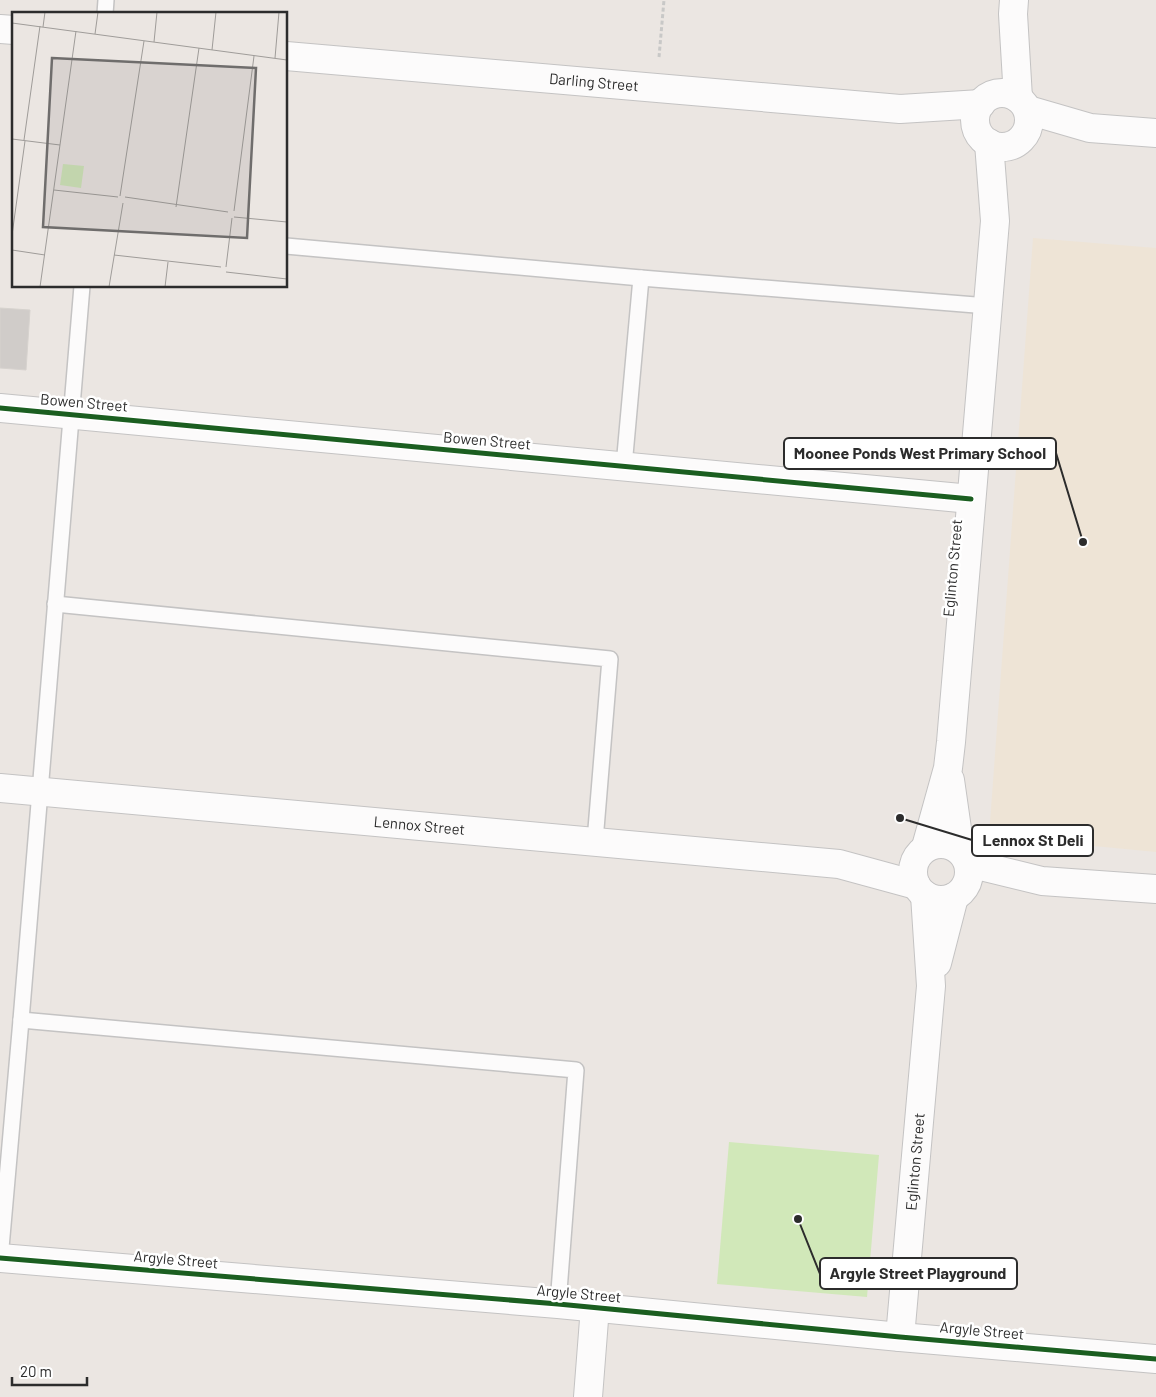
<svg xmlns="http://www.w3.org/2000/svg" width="1156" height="1397" viewBox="0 0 1156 1397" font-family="Barlow,sans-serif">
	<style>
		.education { fill: #eee4d6 }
		.green { fill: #d1e8b9 }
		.building { fill: #d0ccc9; stroke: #d6d2ce }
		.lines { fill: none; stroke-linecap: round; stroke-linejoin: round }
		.service-casing { stroke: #c4c3c3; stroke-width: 18 }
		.minor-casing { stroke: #c4c3c3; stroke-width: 30 }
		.path { stroke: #c8c8c7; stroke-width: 3; stroke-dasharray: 4 2.5; stroke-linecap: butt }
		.service { stroke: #fcfbfb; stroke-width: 15 }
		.minor { stroke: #fcfbfb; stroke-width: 28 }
		.cycleway-casing { stroke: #fff; stroke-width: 8 }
		.cycleway { stroke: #1b5e20; stroke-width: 5 }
		.labels { text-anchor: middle; stroke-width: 5; stroke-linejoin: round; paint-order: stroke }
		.street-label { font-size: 15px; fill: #2c2c2c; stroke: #fff }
		.inset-road { fill: none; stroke: #9f9c99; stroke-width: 1 }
		.view { fill: #6f6d6c; fill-opacity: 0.15; stroke: #6f6d6c; stroke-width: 2.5 }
		.inset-edge { fill: none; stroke: #2c2c2c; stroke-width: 2.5 }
		.leader { fill: none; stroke: #2c2c2c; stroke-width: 2 }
		.callout-dot { fill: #2c2c2c; stroke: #fff; stroke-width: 2 }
		.callout { fill: #fff; stroke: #2c2c2c; stroke-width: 2 }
		.callout-label { font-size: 16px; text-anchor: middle; font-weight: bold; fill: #2c2c2c }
	</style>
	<rect width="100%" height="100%" fill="#ebe6e2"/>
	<!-- education -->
	<path class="education" d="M1033,238L1156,248V852L989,836Z"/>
	<!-- green -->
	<path class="green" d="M729,1142L879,1155L867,1297L717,1284Z"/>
	<!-- building -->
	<path class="building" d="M0,308L30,310L26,370L0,368Z"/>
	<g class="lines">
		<!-- service casing -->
		<g class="service-casing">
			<g id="service">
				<path d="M105,14L106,0"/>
				<path d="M286,246L641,278L988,306"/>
				<path d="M624,466L641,278"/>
				<path d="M55,604L610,659L595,841"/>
				<path d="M21,1020L576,1070L558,1304"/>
				<path d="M0,1259L21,1020L82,286"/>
			</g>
		</g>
		<!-- minor casing -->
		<g class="minor-casing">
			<g id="minor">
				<path d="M1014,0L1013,14L1018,98"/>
				<path d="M0,29L14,30"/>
				<path id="s1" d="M286,56L900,109L981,104"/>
				<circle cx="1002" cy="120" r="27"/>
				<path d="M1028,110L1090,128L1156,133"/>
				<path d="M0,408L971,499"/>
				<path d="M950,780L960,850"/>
				<path id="s2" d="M0,788L839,864L916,885"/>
				<circle cx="941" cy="872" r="28"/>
				<path d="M926,847L948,768L951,742L995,221L989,143"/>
				<path d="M968,863L1042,881L1156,889"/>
				<path d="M937,963L954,897"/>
				<path d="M0,1258L558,1304L900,1337L1156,1359"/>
				<path id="s3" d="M900,1337L931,986L925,895"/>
				<path d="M588,1397L595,1307"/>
			</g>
		</g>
		<!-- path -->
		<path class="path" d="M659,57L664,0"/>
		<!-- service -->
		<use href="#service" class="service"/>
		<!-- minor -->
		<use href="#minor" class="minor"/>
		<!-- cycleway casing -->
		<g class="cycleway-casing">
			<g id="cycleway">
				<path d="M0,408L971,499"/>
				<path d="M0,1258L558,1304L900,1337L1156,1359"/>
			</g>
		</g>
		<!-- cycleway -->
		<use href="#cycleway" class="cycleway"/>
	</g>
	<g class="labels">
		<!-- street labels -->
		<g class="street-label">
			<text dy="5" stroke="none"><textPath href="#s1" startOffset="309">Darling Street</textPath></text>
			<text transform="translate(84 403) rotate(5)" y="5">Bowen Street</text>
			<text transform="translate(487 441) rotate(5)" y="5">Bowen Street</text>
			<text transform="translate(953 568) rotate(-85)" y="5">Eglinton Street</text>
			<text dy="5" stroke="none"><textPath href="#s2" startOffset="421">Lennox Street</textPath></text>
			<text dy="5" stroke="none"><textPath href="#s3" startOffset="176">Eglinton Street</textPath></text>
			<text transform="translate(176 1260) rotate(5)" y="5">Argyle Street</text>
			<text transform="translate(579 1294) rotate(5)" y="5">Argyle Street</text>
			<text transform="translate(982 1331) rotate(5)" y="5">Argyle Street</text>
		</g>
	</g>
	<!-- overview -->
	<g transform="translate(12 12)">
		<rect width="275" height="275" fill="#ebe6e2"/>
		<path d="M51,152L72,154L69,176L48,173Z" fill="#d1e8b9"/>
		<path class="inset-road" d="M0,11L275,48M31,15L33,0M83,22L86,0M142,30L145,0M200,38L204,0M263,46L267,0M0,127L48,133M12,128L28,14M42,178L106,185M108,184L132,29M113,185L216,200M164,195L187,36M222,199L242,44M222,205L275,210M0,223L13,129M0,238L33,243M102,243L209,255M214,255L220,206M214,260L275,267M28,275L64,19M97,275L111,191M153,275L156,250"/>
		<path class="view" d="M40,46L244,56L235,226L31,215Z"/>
		<rect width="275" height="275" class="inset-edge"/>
	</g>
	<!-- callouts -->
	<path class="leader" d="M1083 542L1056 453M900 818L972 840M798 1219L820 1274"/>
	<g class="callout-dot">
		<circle cx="1083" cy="542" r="5"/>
		<circle cx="900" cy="818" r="5"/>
		<circle cx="798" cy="1219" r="5"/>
	</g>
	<g class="callout">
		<rect x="784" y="438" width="272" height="31" rx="5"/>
		<rect x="972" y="825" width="121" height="31" rx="5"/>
		<rect x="820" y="1258" width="197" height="31" rx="5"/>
	</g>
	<g class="callout-label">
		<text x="920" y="459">Moonee Ponds West Primary School</text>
		<text x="1033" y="846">Lennox St Deli</text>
		<text x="918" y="1279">Argyle Street Playground</text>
	</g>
	<!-- scale -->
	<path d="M12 1377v8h75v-8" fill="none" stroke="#2c2c2c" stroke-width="2.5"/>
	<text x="20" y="1377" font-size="15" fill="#2c2c2c" stroke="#ffffff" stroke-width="4" paint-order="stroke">20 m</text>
</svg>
